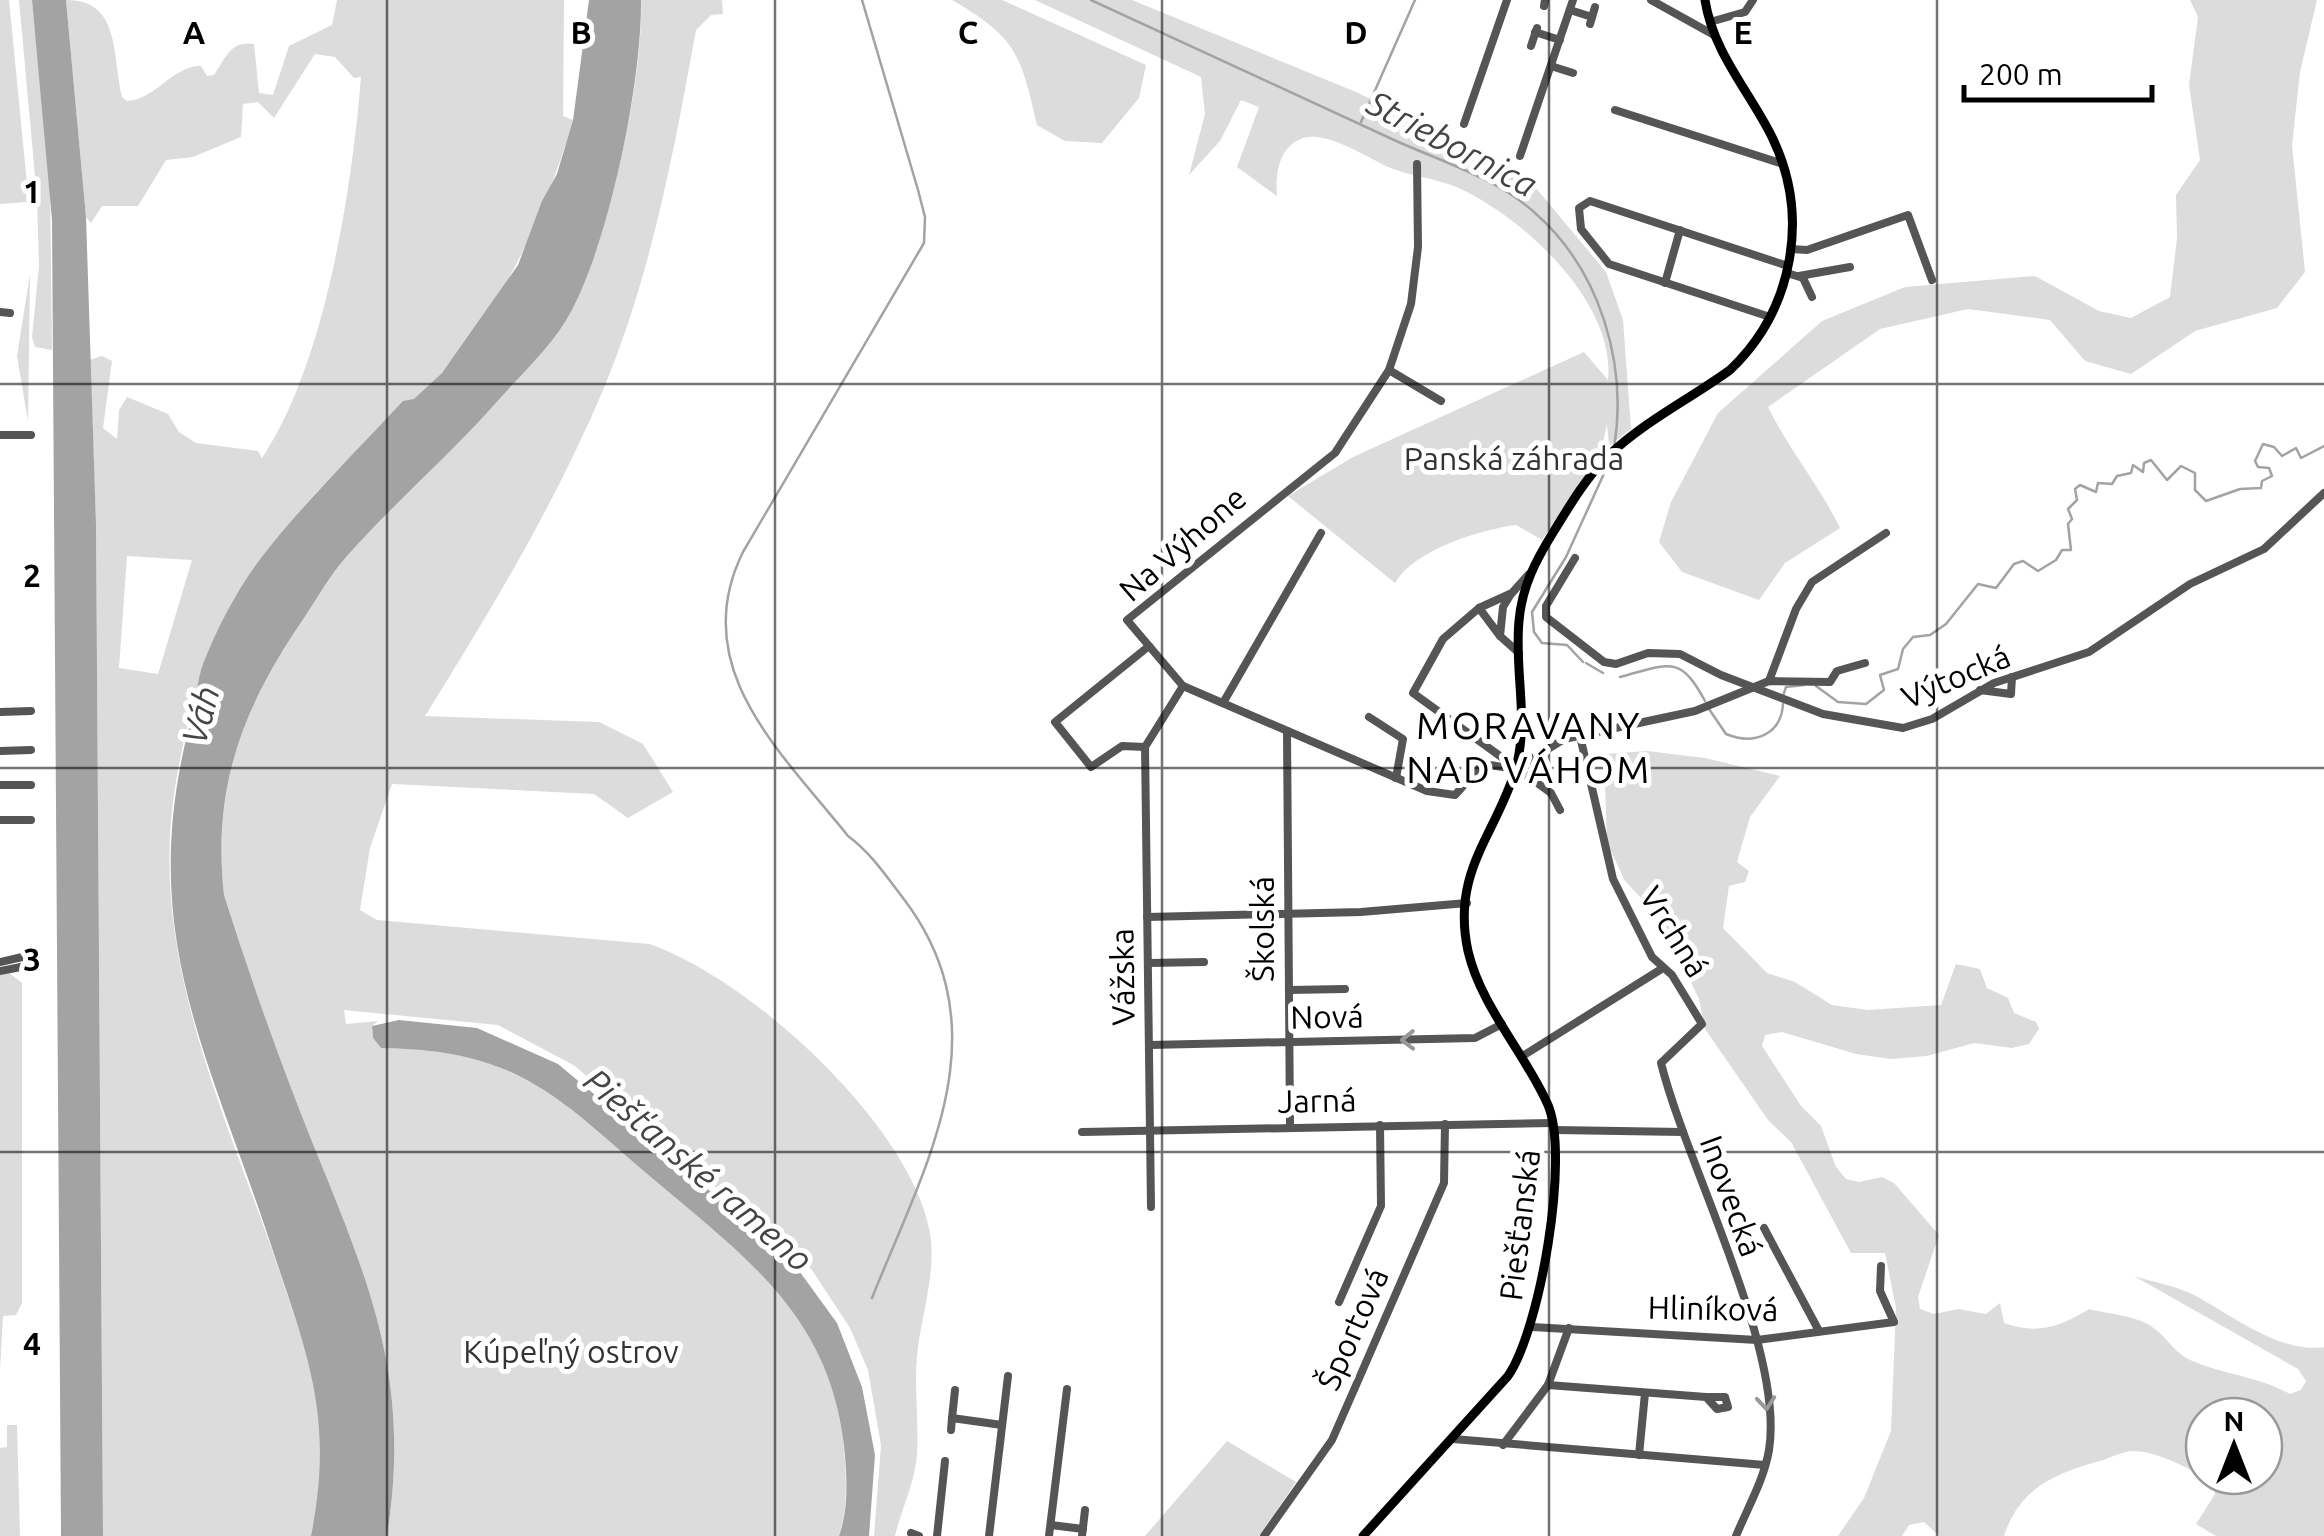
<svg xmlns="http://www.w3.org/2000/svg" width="2324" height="1536" viewBox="0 0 2324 1536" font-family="Ubuntu,sans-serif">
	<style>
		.green { fill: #dcdcdc; fill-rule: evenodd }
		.water { fill: #a3a3a3 }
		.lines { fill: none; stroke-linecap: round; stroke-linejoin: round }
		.stream { stroke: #a3a3a3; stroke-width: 2.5 }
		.minor { stroke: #555; stroke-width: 8 }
		.major { stroke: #000; stroke-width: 9 }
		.oneway { stroke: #999 }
		.grid { fill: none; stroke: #000; stroke-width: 2.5; stroke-opacity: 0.55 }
		.labels { text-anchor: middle; stroke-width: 10; stroke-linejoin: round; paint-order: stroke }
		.park-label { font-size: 32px; fill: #333; stroke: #fff }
		.street-label { font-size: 32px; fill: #000; stroke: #fff }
		.water-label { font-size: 35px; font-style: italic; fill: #444; stroke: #fff }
		.quarter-label { font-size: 38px; letter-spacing: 2.5px; fill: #000; stroke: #fff }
		.grid-label { font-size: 32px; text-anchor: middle; font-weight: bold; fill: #000; stroke: #fff; stroke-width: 10; stroke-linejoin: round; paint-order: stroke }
	</style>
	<rect width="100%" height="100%" fill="#fff"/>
	<!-- green -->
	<g class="green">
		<path d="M0,0H9L28,194L27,202L0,204Z"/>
		<path d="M19,0H32L50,181L52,350L35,347L32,337L39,266L37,198Z"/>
		<path d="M66,0C120,0 112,52 122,97L127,101C157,99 173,65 201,66L207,76L214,75C226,57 231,40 254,44L259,93L273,95L289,46L332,25L337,0H564L563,116L573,120C546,212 506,302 440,375C413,404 381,428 353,455C251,553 197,648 175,788C147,961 230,1122 283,1282C300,1334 322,1388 323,1442C323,1474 317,1505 311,1536H103L96,524L90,360L102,356L112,361L103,428L117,439L119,410L127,397L168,414L179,432L196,443L258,451L262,458C325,364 352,190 361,77L354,78L335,57L315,54L274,118L258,102L243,104L241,137L193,157L166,160L138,206H102L91,223L86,217ZM127,556L192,560L158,674L119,668Z"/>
		<path d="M641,0H722L723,14L711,15L696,30C674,151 651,276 603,390C555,504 490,612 425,716L599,722L643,744L673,792L628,818L594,794L392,784L370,848L360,910L377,920L649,944C749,978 907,1122 929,1228C938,1270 921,1314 917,1356C914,1389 919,1422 917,1455C915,1482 901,1510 895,1536H874L881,1445L868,1370L850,1328L812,1270L575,1066L498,1025L344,1010L346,1024L378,1021L372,1026L373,1038L381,1048C424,1049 466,1053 506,1070C560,1093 602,1136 646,1173C738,1251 827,1310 843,1438C846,1470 849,1505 839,1536H387C412,1377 369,1282 311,1139C279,1059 250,977 224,895C212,786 243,707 304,618C318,597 330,575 347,556C394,503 448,457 495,404C521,374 554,345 572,310C608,240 644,78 641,0Z"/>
		<path d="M952,0H1002L1146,65L1139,98L1102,143L1065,141L1037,125C1020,53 1017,38 952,0Z"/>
		<path d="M1035,0H1132L1356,92L1520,169L1606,272L1623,320L1631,429L1609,446L1607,424L1601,452L1542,540L1516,525C1479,530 1414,550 1395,583L1288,496L1353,457L1584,352L1608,380C1616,301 1520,214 1454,186C1433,178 1410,176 1388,167C1366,157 1328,131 1303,138C1279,146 1275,174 1277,196L1237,167L1259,107L1241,100L1220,141L1189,175L1205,114L1201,77Z"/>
		<path d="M2190,0H2317L2300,72L2292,145L2305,272L2277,308L2195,331L2131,374L2085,361L2050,320L1968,309L1880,329L1768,407C1789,450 1819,485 1840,528L1785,563L1759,600L1682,572L1659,542L1671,502L1718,413L1822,321L1905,287L2035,276L2099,311L2131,318L2170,297L2177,238L2176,195L2200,160L2189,85L2198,17Z"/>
		<path d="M30,274L28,421L17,356Z"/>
		<path d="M1647,751L1705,758L1780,776L1750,817L1737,862L1749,871L1745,882L1729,886L1723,928L1767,973L1795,982L1832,1005L1868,1010L1941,1005L1956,964L1980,969L1987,988L2008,998L2014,1013L2036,1022L2039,1029L2029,1044L2012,1048L1974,1043L1927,1056L1891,1059L1856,1054L1782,1032L1765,1035L1762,1046L1801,1106L1821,1126L1836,1167L1846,1179L1859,1182L1882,1177L1894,1183L1939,1235L1918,1297L1920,1309L1934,1314L1958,1309L1986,1314L2000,1303L2004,1323C2037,1335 2060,1327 2089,1309C2108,1314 2140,1316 2155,1329C2167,1338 2176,1354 2190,1360C2224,1375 2258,1376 2290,1394L2301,1390L2306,1381L2298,1369L2134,1276C2153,1282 2176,1286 2194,1295C2232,1315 2280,1354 2324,1347V1536H2216L2196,1524L2215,1494L2213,1482C2192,1470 2158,1451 2133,1451C2124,1451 2112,1457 2103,1460C2056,1473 2020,1487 2004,1536H1939L1924,1522L1909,1525L1902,1536H1838L1864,1498L1891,1431L1896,1308L1885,1253H1851L1791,1142L1768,1120L1705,1029L1699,999L1660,918L1625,881L1607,843L1604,754ZM2204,1416H2264V1476H2204Z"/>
		<path d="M9,973L22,983V1303L16,1315L3,1316L0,1371V975Z"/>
		<path d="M7,1425H17L20,1536H0V1448L7,1447Z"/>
		<path d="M1227,1441L1296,1482L1259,1536H1145Z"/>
	</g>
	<!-- water -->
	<g class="water">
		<path d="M32,0H66L86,217L96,524L103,1536H61L52,220Z"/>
		<path d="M589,0H641C642,82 610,237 572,310C554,345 521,374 495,404C448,457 394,503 347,556C330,575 318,597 304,618C243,707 212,786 224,895C250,977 279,1059 311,1139C369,1282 412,1377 387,1536H311C335,1415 307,1354 270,1242C206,1048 134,928 192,716C197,699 197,680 203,664C217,628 238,588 261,558C304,502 355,453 403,401L414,399L442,373L518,265L542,201L557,174L573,120Z"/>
		<path d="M399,1020L477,1028L558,1064L789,1257L837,1323L862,1387L875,1455L869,1536H839C849,1508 847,1475 844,1446C829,1312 741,1254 646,1173C602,1136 560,1093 506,1070C465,1053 425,1049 381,1048L373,1038L372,1026Z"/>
	</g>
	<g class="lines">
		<!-- stream -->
		<g class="stream">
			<path d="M862,0L918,190L925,217L924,243L743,552C686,667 781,752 848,836C871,853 886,876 903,898C1005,1031 925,1165 872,1298"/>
			<path d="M1091,0C1192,47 1293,94 1394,140C1440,161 1497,178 1535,213C1600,270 1628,364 1614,448"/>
			<path d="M1361,122L1415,0"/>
			<path d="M1583,662L1567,645L1542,643L1534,632L1532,612L1566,557L1612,456"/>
			<path d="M1586,663L1603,673"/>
			<path d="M1620,677C1669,664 1680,654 1705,701"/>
			<path d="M1816,686L1838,702L1866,704L1884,690L1880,675L1898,669L1903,649L1913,637L1930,635L1946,624L1978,584L1996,588L2014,564L2023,561L2038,571L2056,560L2062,550H2071L2068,524L2072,519L2068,509L2077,500L2075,489L2080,485L2096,492L2098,483L2112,484L2117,476L2131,473L2133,465L2143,472L2144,463L2151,460L2167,480L2181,466L2195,473V490L2206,501L2240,489L2261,488L2262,481L2272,476L2269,468L2258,467L2255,461L2263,444L2274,447L2282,456L2296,448L2301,458L2324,446"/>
			<path d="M1783,696L1786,687L1804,685"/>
			<path d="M1709,709L1726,734C1753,745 1781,736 1783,704"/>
		</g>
		<!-- minor -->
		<g class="minor">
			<path d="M1651,0L1714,35"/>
			<path d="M1544,6L1545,0"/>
			<path d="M1570,10L1592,17"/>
			<path d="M1710,22L1745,12L1753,0"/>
			<path d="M1590,24L1595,7"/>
			<path d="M1535,32L1560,40"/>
			<path d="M1531,46L1537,28"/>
			<path d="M1551,66L1573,73"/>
			<path d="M1615,110L1783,164"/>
			<path d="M1464,124L1507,0"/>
			<path d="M1520,156L1573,0"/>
			<path d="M1417,164L1418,247L1411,304L1389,370L1335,453L1127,620L1183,686L1427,791L1455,795L1483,764L1516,769"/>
			<path d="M1791,249L1807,250L1908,215L1932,280"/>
			<path d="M1787,273L1803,278L1812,297"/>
			<path d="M1799,276L1850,267"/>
			<path d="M1665,283L1680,230"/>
			<path d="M0,312L10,313"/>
			<path d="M1770,317L1609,264L1581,229L1579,208L1590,201L1788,266"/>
			<path d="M1389,370L1441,401"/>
			<path d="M0,435H31"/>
			<path d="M1575,558L1546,606V617L1604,662L1616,664L1648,653L1680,654L1721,675L1823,714L1903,728L1932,719L1994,683L2089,652L2190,584L2264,549L2324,493"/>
			<path d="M1529,574L1512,593L1479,608L1443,639L1413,693L1551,793L1560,810"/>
			<path d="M1511,594L1503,607L1500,636L1519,653"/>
			<path d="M1479,608L1500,636"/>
			<path d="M1769,681L1796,609L1812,582L1886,533"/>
			<path d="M1980,690L2011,694L2012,677"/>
			<path d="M1223,703L1321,533"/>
			<path d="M0,712L31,711"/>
			<path d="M1369,717L1403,739L1396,778"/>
			<path d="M1287,731L1290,1126"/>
			<path d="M1580,736L1613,879L1652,957L1672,975L1702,1024L1661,1063C1687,1167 1785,1351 1769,1450C1764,1480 1747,1509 1736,1536"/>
			<path d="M1145,747L1122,746L1091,767L1055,722L1149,646"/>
			<path d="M0,751L31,750"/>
			<path d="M1516,769L1564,739L1695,711L1769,681L1830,682L1837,671L1865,663"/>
			<path d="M0,785H31"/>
			<path d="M0,820H31"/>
			<path d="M1147,917L1361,912L1467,903"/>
			<path d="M0,962L31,955"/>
			<path d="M1149,963L1204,962"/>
			<path d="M0,971L31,965"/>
			<path d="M1289,990L1345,989"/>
			<path d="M1149,1045L1475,1038L1502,1024"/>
			<path d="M1521,1057L1663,968"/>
			<path d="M1555,1130L1683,1132"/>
			<path d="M1082,1132L1553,1123"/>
			<path d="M1151,1207L1145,747L1183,686"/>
			<path d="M1764,1228L1819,1331"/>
			<path d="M1339,1302L1381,1206L1380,1125"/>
			<path d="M1532,1327L1757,1340L1894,1322L1880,1291L1881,1266"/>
			<path d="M1548,1385L1706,1397L1717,1409L1728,1407L1725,1397H1706"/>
			<path d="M952,1418L955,1390"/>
			<path d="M951,1430L952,1418L1002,1425"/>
			<path d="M1453,1439L1765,1465"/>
			<path d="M1503,1445L1548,1385L1569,1328"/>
			<path d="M1639,1455L1645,1393"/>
			<path d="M1051,1525L1083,1529"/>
			<path d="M911,1533L919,1536"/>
			<path d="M937,1536L945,1461"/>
			<path d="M989,1536L1008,1376"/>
			<path d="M1049,1536L1067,1389"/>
			<path d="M1082,1536L1085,1510"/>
			<path d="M1264,1536L1332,1440L1357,1383L1444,1183L1445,1124"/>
		</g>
		<!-- major -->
		<path class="major" d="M1363,1536L1508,1376C1540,1330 1570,1157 1548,1105C1525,1053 1481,1007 1468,951C1451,872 1495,836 1515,771C1530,721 1514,672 1519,621C1522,586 1536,560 1554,531C1570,505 1586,478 1607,457C1643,422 1690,399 1730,370C1794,309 1810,215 1772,137C1749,91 1713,52 1705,0"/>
	</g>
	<!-- one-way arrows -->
	<defs><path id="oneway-chevron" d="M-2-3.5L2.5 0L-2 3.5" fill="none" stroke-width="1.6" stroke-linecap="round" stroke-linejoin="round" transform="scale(2.5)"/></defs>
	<g class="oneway">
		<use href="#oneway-chevron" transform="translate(1408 1040) rotate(179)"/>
		<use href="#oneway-chevron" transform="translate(1766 1403) rotate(85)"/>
	</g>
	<!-- grid -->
	<path class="grid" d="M387,0V1536M775,0V1536M1162,0V1536M1549,0V1536M1937,0V1536M0,384H2324M0,768H2324M0,1152H2324"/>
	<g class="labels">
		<!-- park labels -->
		<g class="park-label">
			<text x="1514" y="470">Panská záhrada</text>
			<text x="571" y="1363">Kúpeľný ostrov</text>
		</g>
		<!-- street labels -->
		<g class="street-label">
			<text transform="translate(1183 544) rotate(-41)" y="11">Na Výhone</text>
			<text transform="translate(1956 677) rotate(-23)" y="11">Výtocká</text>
			<text transform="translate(1263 929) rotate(-90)" y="11">Školská</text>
			<text transform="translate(1674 932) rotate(58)" y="11">Vrchná</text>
			<text transform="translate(1123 977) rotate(-91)" y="11">Vážska</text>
			<text transform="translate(1327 1017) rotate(-1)" y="11">Nová</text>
			<text transform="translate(1317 1101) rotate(-1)" y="11">Jarná</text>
			<text transform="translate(1731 1196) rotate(70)" y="11">Inovecká</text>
			<text transform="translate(1520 1225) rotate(-83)" y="11">Piešťanská</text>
			<text transform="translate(1713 1309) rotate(1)" y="11">Hliníková</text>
			<text transform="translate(1353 1329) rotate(-66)" y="11">Športová</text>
		</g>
		<!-- water labels -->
		<g class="water-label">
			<text transform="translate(1452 144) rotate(28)" y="12">Striebornica</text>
			<text transform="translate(201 715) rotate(-75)" y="12">Váh</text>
			<text transform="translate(698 1170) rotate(41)" y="12">Piešťanské rameno</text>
		</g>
		<!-- quarter labels -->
		<g class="quarter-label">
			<text x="1529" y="739">MORAVANY<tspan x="1529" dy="44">NAD VÁHOM</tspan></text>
		</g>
	</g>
	<g class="grid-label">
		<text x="194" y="44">A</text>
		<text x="581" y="44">B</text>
		<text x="968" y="44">C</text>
		<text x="1356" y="44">D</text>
		<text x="1743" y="44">E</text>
		<text x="32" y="203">1</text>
		<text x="32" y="587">2</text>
		<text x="32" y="971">3</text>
		<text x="32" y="1355">4</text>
	</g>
	<!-- north arrow -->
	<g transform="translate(2234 1446)"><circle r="48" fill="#ffffff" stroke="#999999" stroke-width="2.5"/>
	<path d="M0-8L18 38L0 25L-18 38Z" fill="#000000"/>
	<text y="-15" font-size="28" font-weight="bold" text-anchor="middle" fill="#000000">N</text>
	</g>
	<!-- scale -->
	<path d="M1964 85v15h188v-15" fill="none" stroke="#000000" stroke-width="5"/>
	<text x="1979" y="85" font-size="30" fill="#000000" stroke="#ffffff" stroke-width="8" paint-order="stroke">200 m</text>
</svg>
